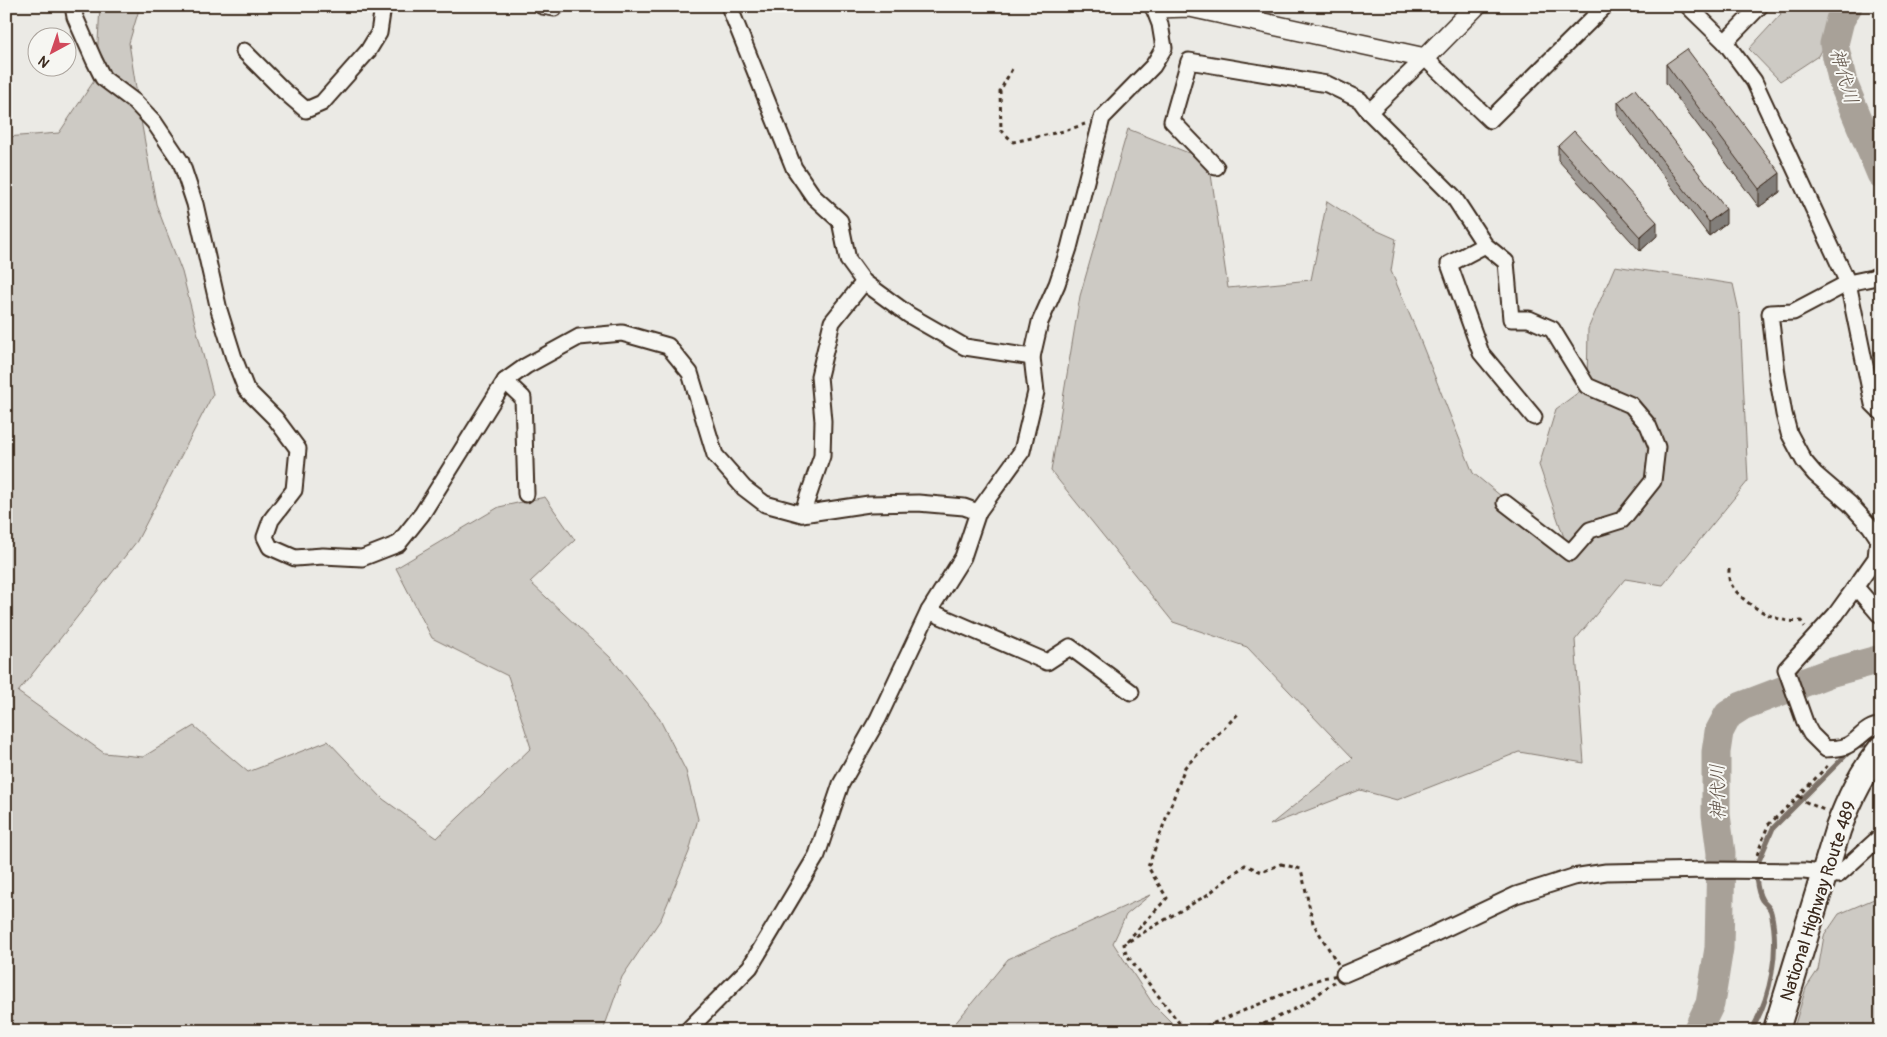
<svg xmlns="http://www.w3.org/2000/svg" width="1887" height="1037" viewBox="0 0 1887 1037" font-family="Pangolin,'Klee One',sans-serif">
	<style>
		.green { fill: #cdcac4; stroke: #847a71 }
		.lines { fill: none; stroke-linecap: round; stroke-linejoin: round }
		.stream { stroke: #7c7167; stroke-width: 5 }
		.river { stroke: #a8a198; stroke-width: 29 }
		.minor-casing { stroke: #3b2a1e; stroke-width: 19 }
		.tertiary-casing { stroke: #3b2a1e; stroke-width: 22 }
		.trunk-casing { stroke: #3b2a1e; stroke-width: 29 }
		.path { stroke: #3b2a1e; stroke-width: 3; stroke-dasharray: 4 4; stroke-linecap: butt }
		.minor { stroke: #f6f6f2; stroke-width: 15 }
		.tertiary { stroke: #f6f6f2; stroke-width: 19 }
		.trunk { stroke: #f6f6f2; stroke-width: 25 }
		.wall { fill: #a09b96; stroke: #3b2a1e }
		.shaded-wall { fill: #827e7a; stroke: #3b2a1e }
		.building { fill: #bab4ae; stroke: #3b2a1e }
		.labels { text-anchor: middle; stroke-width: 4; stroke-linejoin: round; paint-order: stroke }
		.street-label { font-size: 18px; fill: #3b2a1e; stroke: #f6f6f2 }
		.water-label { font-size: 19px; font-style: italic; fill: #615449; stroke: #f6f6f2 }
	</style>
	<rect width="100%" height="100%" fill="#ebeae5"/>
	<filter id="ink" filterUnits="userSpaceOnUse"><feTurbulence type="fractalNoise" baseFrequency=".02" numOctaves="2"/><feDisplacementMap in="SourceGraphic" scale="10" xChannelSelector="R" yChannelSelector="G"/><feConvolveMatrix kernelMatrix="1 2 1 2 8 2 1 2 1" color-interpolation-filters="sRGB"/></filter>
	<g filter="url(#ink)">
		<!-- green -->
		<g class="green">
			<path d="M100,6H140L129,43L142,126L156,204L182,272L213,394L137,541L18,692L104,753L143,757L194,726L248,772L328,741L383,799L437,838L531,748L508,676L432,638L396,568L499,507L545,497L575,540L530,582L611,658L658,716L686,771L698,819L689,852L661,919L622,977L603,1031H6V137L59,133L96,78Z"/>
			<path d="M1774,6H1846L1834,25L1818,56L1780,81L1749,49L1781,14Z"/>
			<path d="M1128,129L1209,161L1228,288L1311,280L1327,201L1362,224L1396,239L1391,271L1417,332L1473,473L1569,552L1539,465L1556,409L1587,386L1588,329L1615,266L1733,284L1740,316L1748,481L1663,585L1625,579L1575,640L1584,763L1519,752L1397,800L1360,790L1270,825L1353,758L1247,647L1173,622L1051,471L1080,296Z"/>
			<path d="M1150,895L1126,915L1113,943L1153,1004L1180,1031H949L1008,959Z"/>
			<path d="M1881,896V1031H1793L1806,988L1818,970L1824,936L1839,914Z"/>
		</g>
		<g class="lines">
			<!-- stream -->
			<g class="stream">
				<path d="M1758,863L1773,828L1854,747L1864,746"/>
				<path d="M1751,1031C1771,997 1780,950 1771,912C1770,907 1765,904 1762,900C1758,894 1757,885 1756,878"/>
			</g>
			<!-- river -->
			<g class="river">
				<path d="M1848,6L1840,20L1834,44L1843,83L1881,174"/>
				<path d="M1697,1031L1710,1004L1719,948L1721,853L1716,815V752L1719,732L1728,715L1742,706L1829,673L1881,659"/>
			</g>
			<!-- minor casing -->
			<g class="minor-casing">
				<g id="minor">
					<path d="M73,6L75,17L94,60L103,78L135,102L154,122L181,162L195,204L219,310L234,358L246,389L275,418L298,449L294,490L271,520L265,537L270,547L295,558L323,556L362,558L398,544L422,514L505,381L526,366L579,337L622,333L668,346L690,373L715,455L744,488L765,504L802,514L869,504L918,503L964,507L978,512L1022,451L1036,392L1032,357L1040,322L1057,284L1069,248L1102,118L1153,66L1164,48L1160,24L1153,6"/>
					<path d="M542,6L554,8L557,6"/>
					<path d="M729,6L794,168L814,197L840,221L848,260L864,282L909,315L965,347L1032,357"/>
					<path d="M1688,6L1725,42L1754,81L1848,283L1873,404L1881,412"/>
					<path d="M1725,42L1760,6"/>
					<path d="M244,51L284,91L306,110L322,103L368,51L379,33L383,6"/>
					<path d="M1369,112L1425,58L1490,120L1605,6"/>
					<path d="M1216,167L1172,121L1189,61L1327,84L1360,100L1369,112L1453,196L1485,245L1506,262L1511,319H1529L1552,329L1587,386L1631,405L1648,425L1657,447L1653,481L1622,520L1590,530L1570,553L1505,503"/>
					<path d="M1485,245L1449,264L1481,353L1534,417"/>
					<path d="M1881,274L1872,278L1848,283L1793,312L1770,313L1777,374L1784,414L1789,433L1804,461L1815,474L1850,504L1870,526L1878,538L1876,558L1854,589L1836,614L1786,669L1806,725L1811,734L1826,749C1832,748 1841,749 1846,746C1858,742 1866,725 1881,726"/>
					<path d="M505,381L523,398L526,494"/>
					<path d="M802,514L822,456L823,421L819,376L832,322L864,282"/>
					<path d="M1854,589L1860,592L1879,614"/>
					<path d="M929,611L1047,662L1070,647L1131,692"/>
					<path d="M1344,974L1400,950L1516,895L1573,877L1606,872L1710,870L1804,871L1838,875L1881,836"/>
					<path d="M687,1031L750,967L817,855L841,784L878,719L929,611L963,557L978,512"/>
				</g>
			</g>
			<!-- tertiary casing -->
			<g class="tertiary-casing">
				<path id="tertiary" d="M1155,8L1190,7L1425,58L1476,6"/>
			</g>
			<!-- trunk casing -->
			<g class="trunk-casing">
				<path id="trunk" d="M1776,1031L1838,829C1849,800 1861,774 1881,749"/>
			</g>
			<!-- path -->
			<g class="path">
				<path d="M1012,69L1000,91L1001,130L1013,142L1064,131L1085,124"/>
				<path d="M1729,569C1729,573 1728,580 1731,584C1742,604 1779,625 1801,621L1805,627"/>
				<path d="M1799,796L1806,802L1824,810"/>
				<path d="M1757,855L1768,825L1793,802L1829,764"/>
				<path d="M1281,864L1301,869L1313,923L1344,974L1322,978L1197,1030L1180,1024L1126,954L1124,944L1207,895L1245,865L1262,872Z"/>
				<path d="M1127,941L1167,898L1148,867L1185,767L1238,714"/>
				<path d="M1249,1031L1305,1004L1334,982"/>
			</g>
			<!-- minor -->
			<use href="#minor" class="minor"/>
			<!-- tertiary -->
			<use href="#tertiary" class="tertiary"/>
			<!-- trunk -->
			<use href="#trunk" class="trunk"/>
		</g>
		<!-- wall -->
		<g class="wall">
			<path d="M1666,64L1780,192L1759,207L1666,83Z"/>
			<path d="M1618,102L1726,223L1709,236L1618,116Z"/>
			<path d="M1558,146L1657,236L1640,251L1558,160Z"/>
		</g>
		<!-- shaded-wall -->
		<g class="shaded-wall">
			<path d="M1780,173V192L1759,207V189Z"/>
			<path d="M1726,209V223L1709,236V222Z"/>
			<path d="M1657,222V236L1640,251V237Z"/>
		</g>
		<!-- building -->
		<g class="building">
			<path d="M1687,49L1780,173L1759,189L1666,64Z"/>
			<path d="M1635,89L1726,209L1709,222L1618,102Z"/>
			<path d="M1574,131L1657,222L1640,237L1558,146Z"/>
		</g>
	</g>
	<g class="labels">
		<!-- street labels -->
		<g class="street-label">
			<text transform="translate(1818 901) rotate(-72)" y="6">National Highway Route 489</text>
		</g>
		<!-- water labels -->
		<g class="water-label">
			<text transform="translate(1845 76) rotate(74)" y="7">神代川</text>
			<text transform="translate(1717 792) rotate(-91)" y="7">神代川</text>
		</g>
	</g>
	<!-- margin -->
	<rect width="1887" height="1037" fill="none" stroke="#f6f6f2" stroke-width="25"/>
	<rect x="12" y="12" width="1862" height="1012" fill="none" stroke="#3b2a1e" stroke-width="2" filter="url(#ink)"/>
	<!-- north arrow -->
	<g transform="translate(52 52) rotate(220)"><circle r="24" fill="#f6f6f2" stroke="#aba49d"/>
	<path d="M0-4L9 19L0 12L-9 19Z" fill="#d1495b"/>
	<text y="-8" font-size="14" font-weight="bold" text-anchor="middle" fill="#3b2a1e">N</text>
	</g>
</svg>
